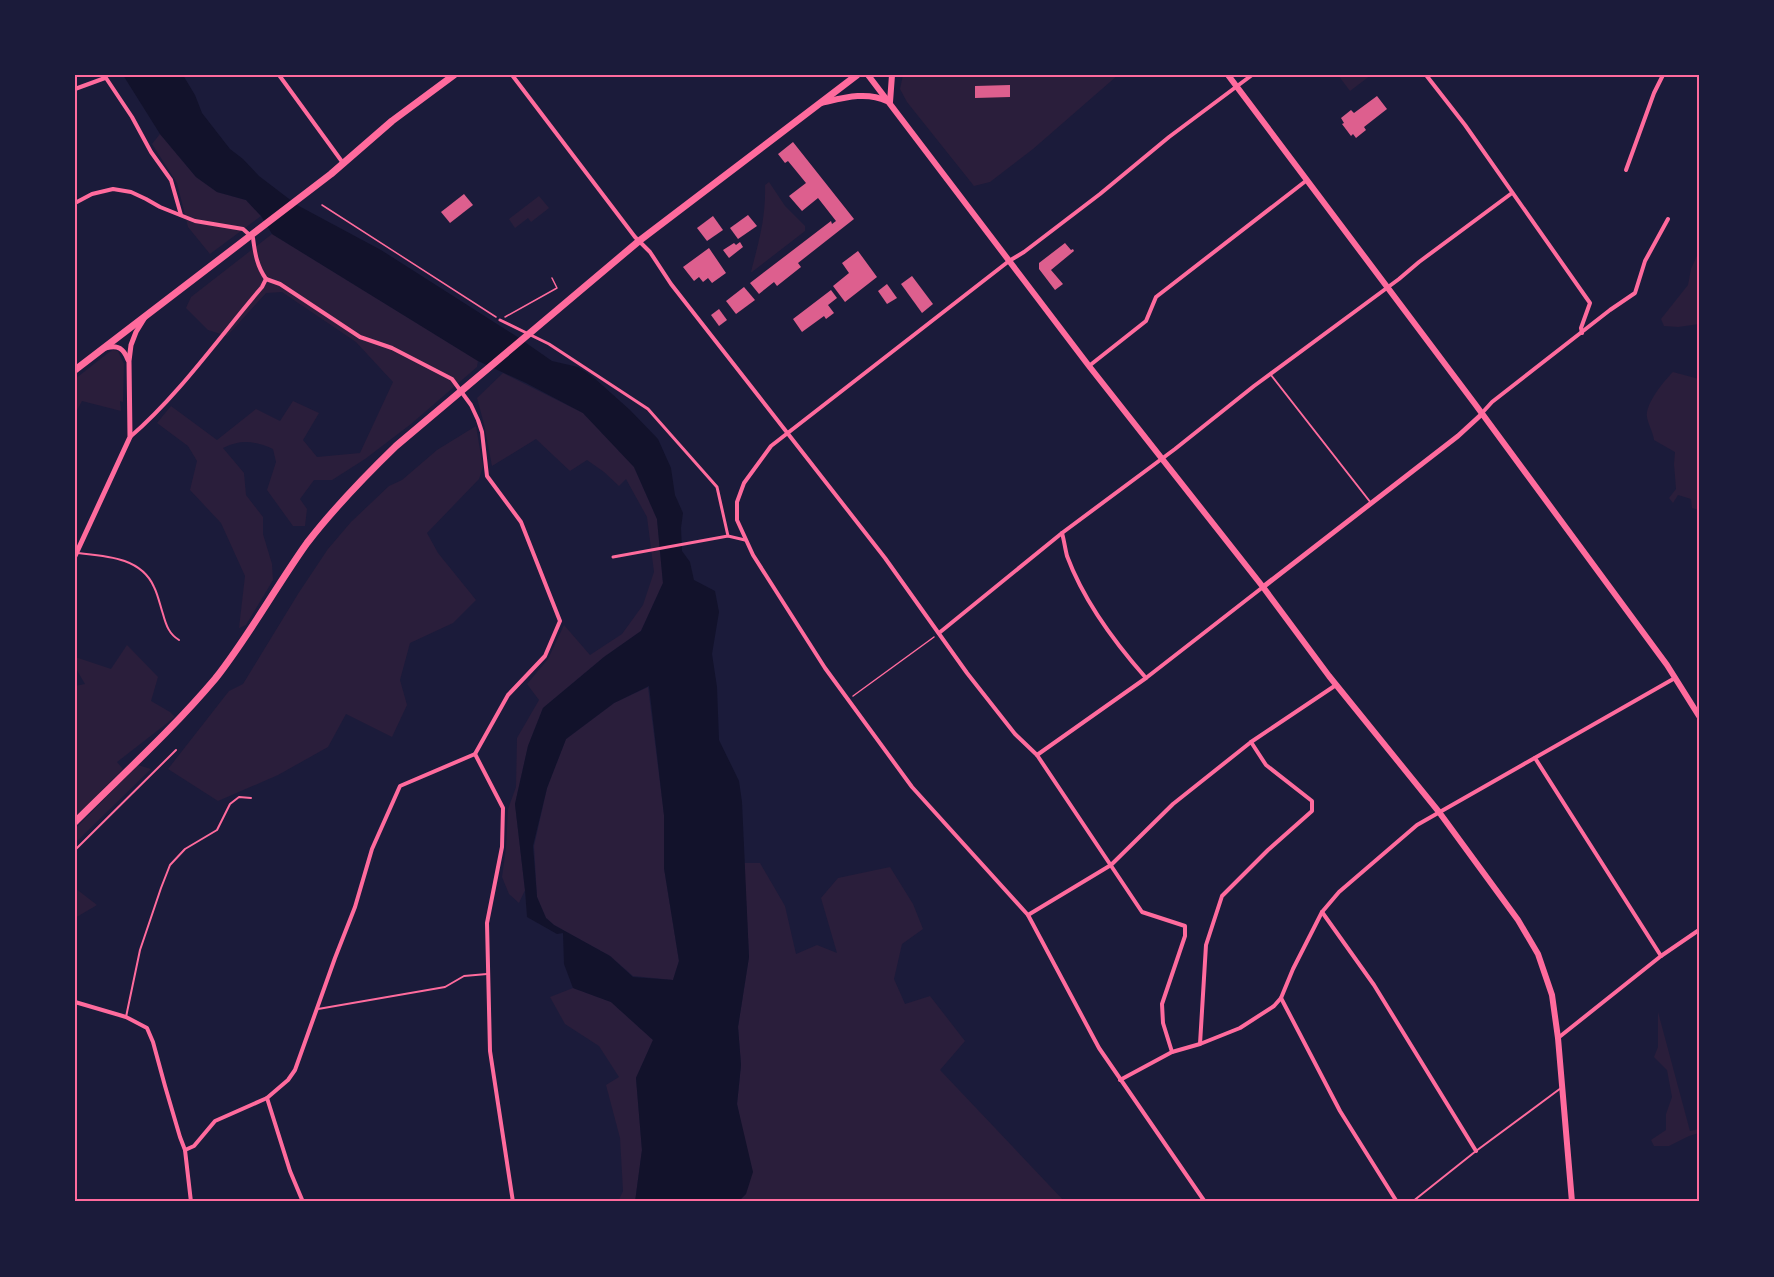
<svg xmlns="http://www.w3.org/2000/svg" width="1774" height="1277" viewBox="0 0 1774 1277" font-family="'DM Sans',sans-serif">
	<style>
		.green { fill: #2a1e3b }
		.water { fill: #12122b; fill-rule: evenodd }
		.building { fill: #dd5f8e }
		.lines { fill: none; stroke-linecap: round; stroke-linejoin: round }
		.path { stroke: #ff6b9d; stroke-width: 1.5 }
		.service { stroke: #ff6b9d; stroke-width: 2 }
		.pedestrian { stroke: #ff6b9d; stroke-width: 3 }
		.minor { stroke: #ff6b9d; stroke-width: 4 }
		.tertiary { stroke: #ff6b9d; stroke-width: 5 }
		.secondary { stroke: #ff6b9d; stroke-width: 6 }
		.primary { stroke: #ff6b9d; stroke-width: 7 }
		.neatline { fill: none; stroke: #ff6b9d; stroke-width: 2 }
	</style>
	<rect width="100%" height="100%" fill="#1b1b3a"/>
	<!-- green -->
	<g class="green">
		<path d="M903,75H1118L1033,149L990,182L974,186L907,102L900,89Z"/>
		<path d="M1338,75H1371L1350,91Z"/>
		<path d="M160,134L196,177L217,192L246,200L261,216L210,254L188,227L177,183L152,144Z"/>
		<path d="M769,182L785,206L805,226V231L752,272H751C759,240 766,218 765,185Z"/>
		<path d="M539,196L549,208L531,222L528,218L515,228L509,219Z"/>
		<path d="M272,234L478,361L477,367L411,424L365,459L332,480H314L300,499L307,509L305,526H293L267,490L276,462L273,449C255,441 241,439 223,448L244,473L246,495L263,517V534L272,564L273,580L246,625L239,628L245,576L221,523L190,490L197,461L188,446L157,423L171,406L217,440L256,409L280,421L293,401L319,413L303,440L317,457L360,453L393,382L356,342L282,292L266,293L227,336L208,330L186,308L191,297Z"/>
		<path d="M1699,251V324L1678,327L1664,326L1661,319L1688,285L1691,269Z"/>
		<path d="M113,350L118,351L124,364L123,402L120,401L121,411L82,401L75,414V379L108,353Z"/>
		<path d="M1673,372L1699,379V510L1692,508L1691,499L1678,495L1673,503L1669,498L1676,489L1674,464L1675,452L1654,440C1653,432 1648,424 1647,417C1645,404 1664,381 1673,372Z"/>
		<path d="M503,373L583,413L634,467L657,519L663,583L641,631L604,657L543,708L528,746L515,804L525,890L519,903L509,894L502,877L506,848L508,809L516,787L517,738L539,700L527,684L548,659L564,625L590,655L622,634L643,605L654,572L647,517L626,479L619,486L604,472L587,460L570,471L536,439L492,466L484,424L477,398Z"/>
		<path d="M476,426L483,467L479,479L427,533L438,553L476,600L453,623L410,643L400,680L407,705L392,737L346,714L328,747L278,775L218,801L168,769L229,691L243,684L298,594L328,549L351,522L389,486L402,480L437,450Z"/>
		<path d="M127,645L158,677L151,701L170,712L175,717L117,762L123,769L75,818V686L85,684L75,667V657L111,669Z"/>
		<path d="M648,687L664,815V868L679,961L673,980L633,976L610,956L554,925L546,918L537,897L534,846L547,788L566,739L614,703Z"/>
		<path d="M138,765L151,769L75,843V829Z"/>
		<path d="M744,863H760L785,906L796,954L817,945L837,953L821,898L838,878L890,867L913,904L923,929L902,944L894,979L905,1004L930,996L965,1041L940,1070L1065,1202H738L746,1194L743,1134L737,1104L741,1065L738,1027L749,957Z"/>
		<path d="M75,888L97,905L75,918Z"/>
		<path d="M573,988L611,1002L653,1040L636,1078L642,1150L635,1202H618L623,1191L620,1138L606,1085L619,1077L599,1046L565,1024L550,997Z"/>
		<path d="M1658,1012L1690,1131L1699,1129V1133L1689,1136L1669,1146H1654L1651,1140L1666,1130V1114L1672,1097L1667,1070L1654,1057L1658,1047Z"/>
	</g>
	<!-- water -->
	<path class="water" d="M123,75H183L195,95L202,113L230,149L243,159L259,176L297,205L381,250L516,336L552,361L578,367L592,376L630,410L658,439L671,468L675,495L683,513L681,528L682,551L690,562L694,580L715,591L719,612L712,654L717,687L719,740L739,781L742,802L749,957L738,1027L741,1065L737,1104L753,1172L746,1194L738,1202H635L642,1150L636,1078L653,1040L611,1002L573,988L564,964L563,933L557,934L527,917L525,890L515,804L528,746L543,708L604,657L641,631L663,583L657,519L634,467L583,413L526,383L478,361L272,234L261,216L246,200L217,192L196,177L160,134ZM649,686L664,815V868L679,961L673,980L633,977L610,956L554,925L546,918L537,897L533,846L547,788L566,739L614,703Z"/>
	<!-- building -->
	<g class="building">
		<path d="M1010,85V97L975,98V86Z"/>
		<path d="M1377,96L1387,109L1364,127L1366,130L1356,138L1353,134L1351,136L1342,124L1344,123L1341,118L1351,110L1354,113Z"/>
		<path d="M793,142L854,219L798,263L801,267L777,286L774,282L759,294L750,283L831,221L832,224L836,221L818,198L802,211L789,196L806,183L788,161L785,163L778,154Z"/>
		<path d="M464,194L473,205L450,223L441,212Z"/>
		<path d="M748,215L757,226L738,239L730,228Z"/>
		<path d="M713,216L723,230L707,241L697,228Z"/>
		<path d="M740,242L743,247L729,258L723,250L734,243L736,245Z"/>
		<path d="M1065,243L1071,250L1073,249L1074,251L1051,270L1063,284L1055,290L1039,269V263Z"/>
		<path d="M709,248L726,273L712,283L708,278L703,282L699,277L694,281L683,267Z"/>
		<path d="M858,251L877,277L845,302L833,286L849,273L842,263Z"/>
		<path d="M912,276L933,304L922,313L901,284Z"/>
		<path d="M887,284L897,298L887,304L878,291Z"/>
		<path d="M744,287L755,300L736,314L726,301Z"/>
		<path d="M831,290L837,298L828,305L834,313L826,319L824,316L802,332L793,319Z"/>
		<path d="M719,309L727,320L719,326L711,315Z"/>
	</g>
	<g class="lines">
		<!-- path -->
		<g class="path">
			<path d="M322,205L496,317"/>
			<path d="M505,317L557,288L552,278"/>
			<path d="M853,696L934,637"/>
		</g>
		<!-- service -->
		<g class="service">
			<path d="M1271,375L1371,503"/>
			<path d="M77,553C105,556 141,557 154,587C158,595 160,605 163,614C166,625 169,634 179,640"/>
			<path d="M75,850L176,750"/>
			<path d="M318,1009L445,987L464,976L487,974"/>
			<path d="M126,1017L140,950L161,888L170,865L185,849L217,830L230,804L239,797L251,798"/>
			<path d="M1412,1202L1476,1151L1561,1088"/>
		</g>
		<!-- pedestrian -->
		<g class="pedestrian">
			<path d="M500,320L549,344L648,409L717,487L728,536L745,540"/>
			<path d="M613,557L728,536"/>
		</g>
		<!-- minor -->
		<g class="minor">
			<path d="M104,75L132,117L151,152L171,180L181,215"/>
			<path d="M279,75L343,163"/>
			<path d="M512,75L635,237L650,252L671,284L885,558L967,673L1015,734L1037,755L1142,912L1185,926V936L1162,1004L1163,1023L1172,1052"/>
			<path d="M1426,75L1465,125L1590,303L1581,328L1582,333"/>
			<path d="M75,89L105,78"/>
			<path d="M1626,170L1654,93L1663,75"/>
			<path d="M75,203L92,194L113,189L131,192L146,199L160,207L195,221L243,229L253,238C255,254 257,266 266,279"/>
			<path d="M1089,366L1146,321L1156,297L1307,180"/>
			<path d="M1482,413L1492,402L1610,310L1635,293L1645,261L1668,219"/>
			<path d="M130,437C179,395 220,336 262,287L266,279"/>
			<path d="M1062,533C1064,540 1065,548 1067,556C1083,599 1115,643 1146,678"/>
			<path d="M939,633L1062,533L1175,449L1254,386L1399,279L1419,262L1512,193"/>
			<path d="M475,754L503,808L502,847L487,923L490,1051L513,1202"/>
			<path d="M1037,755L1146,678L1263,587"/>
			<path d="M1535,758L1661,956"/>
			<path d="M1322,912L1374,985L1476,1151"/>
			<path d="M1028,915L1111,865L1173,804L1251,742L1336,685"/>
			<path d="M1281,998L1340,1111L1397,1202"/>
			<path d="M75,1002L126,1017L147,1028L153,1042L165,1086L180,1137L185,1150L191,1202"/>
			<path d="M1558,1038L1661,956L1699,930"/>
			<path d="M1200,1044L1206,945L1222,896L1268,850L1312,811V801L1266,765L1251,742"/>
			<path d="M1120,1080L1172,1052L1200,1044L1240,1028L1274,1006L1281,998L1293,969L1322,912L1339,892L1417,825L1675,678"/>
			<path d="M267,1098L290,1171L303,1202"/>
			<path d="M185,1150L194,1146L215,1121L267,1098L288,1080L295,1070L335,958L355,907L372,849L400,786L475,754L508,695L545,656L560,621L521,522L487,476L482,432L478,420L471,405L452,379L392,348L360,337L280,284L266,279"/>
			<path d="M1205,1202L1099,1048L1028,915L912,787L825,668L753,555L737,520V502L744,483L771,446L1009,261L1024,252L1100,194L1169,137L1252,75"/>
		</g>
		<!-- tertiary -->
		<g class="tertiary">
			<path d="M106,348C118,344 124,349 128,360"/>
			<path d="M75,556L130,437L129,361L131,345L136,332L144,319"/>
			<path d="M1263,587L1458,436L1482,414"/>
		</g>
		<!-- secondary -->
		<g class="secondary">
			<path d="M868,75L1089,366L1263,587L1329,676L1439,812L1518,920L1538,954L1552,995L1558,1038L1572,1202"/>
			<path d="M1228,75L1475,404L1667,665L1699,716"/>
			<path d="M890,102L892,75"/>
			<path d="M821,103C843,98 866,91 887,101"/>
		</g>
		<!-- primary -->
		<g class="primary">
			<path d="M75,370L331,174L392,121L454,75"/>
			<path d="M75,822C122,775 172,730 215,679C249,636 275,588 307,543C334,508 364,477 396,446L639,241L857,75"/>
		</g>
	</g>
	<!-- border -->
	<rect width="1774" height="1277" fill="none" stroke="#1b1b3a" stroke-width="153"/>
	<rect x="76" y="76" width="1622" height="1124" class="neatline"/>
</svg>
